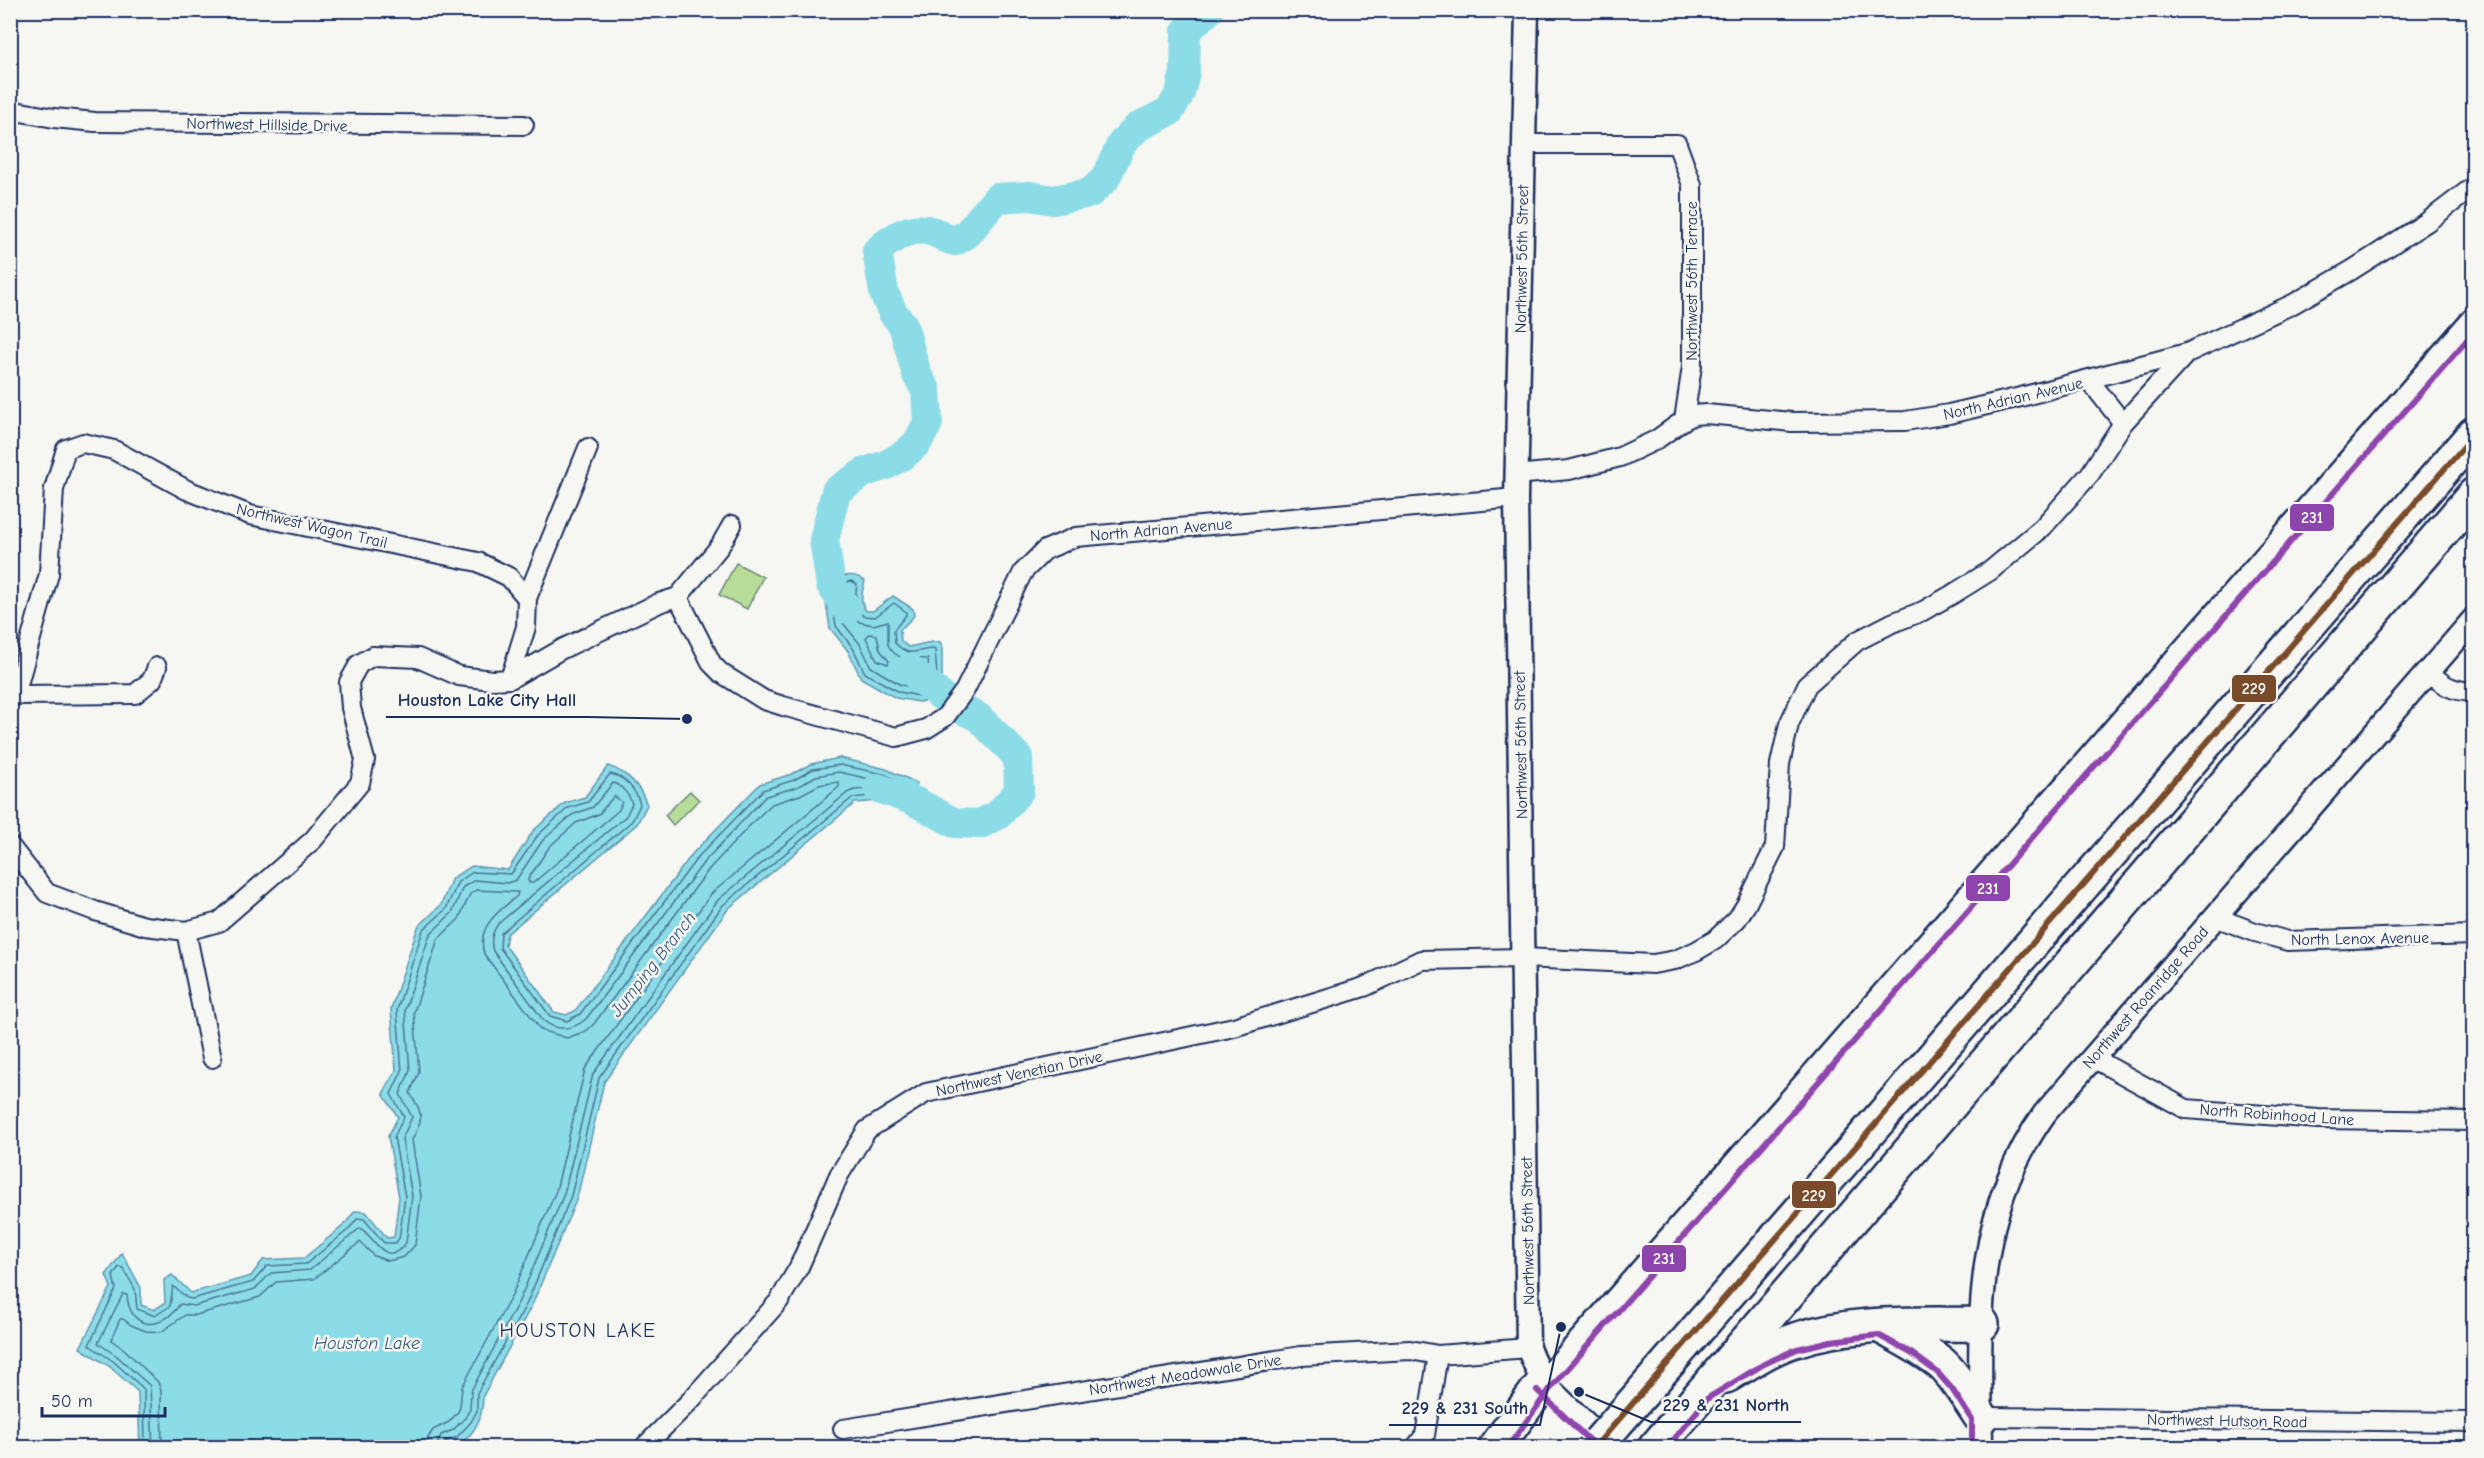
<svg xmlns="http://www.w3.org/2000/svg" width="2484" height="1458" viewBox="0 0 2484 1458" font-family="'Comic Neue',sans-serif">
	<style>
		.green { fill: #b7dd98; stroke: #69867b; stroke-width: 1.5 }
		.water { fill: #8cdce8; stroke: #5f97b1; stroke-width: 1.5 }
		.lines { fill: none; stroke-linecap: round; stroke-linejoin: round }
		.shore { stroke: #487495; stroke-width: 1.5 }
		.river { stroke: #8cdce8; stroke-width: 30 }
		.minor-casing { stroke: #1b2f5e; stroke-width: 22 }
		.tertiary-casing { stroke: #1b2f5e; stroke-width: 27 }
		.motorway-casing { stroke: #1b2f5e; stroke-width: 38 }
		.minor { stroke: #f6f6f2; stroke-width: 18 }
		.tertiary { stroke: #f6f6f2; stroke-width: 22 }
		.motorway { stroke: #f6f6f2; stroke-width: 33 }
		.motorway-bridge-casing { stroke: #1b2f5e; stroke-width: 38; stroke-linecap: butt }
		.motorway-bridge { stroke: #f6f6f2; stroke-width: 33 }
		.bus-1-casing { stroke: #f6f6f2; stroke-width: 10 }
		.bus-2-casing { stroke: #f6f6f2; stroke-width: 10 }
		.bus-1 { stroke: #7a4b2a; stroke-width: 6 }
		.bus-2 { stroke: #8e44ad; stroke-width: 6 }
		.labels { text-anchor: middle; stroke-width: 5; stroke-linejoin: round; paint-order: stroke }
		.street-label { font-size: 16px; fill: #1b2f5e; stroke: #f6f6f2 }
		.water-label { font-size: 18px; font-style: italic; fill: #375a80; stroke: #f6f6f2 }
		.quarter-label { font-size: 20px; letter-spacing: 1.5px; fill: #1b2f5e; stroke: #f6f6f2 }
		.leader { fill: none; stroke: #1b2f5e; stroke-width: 2 }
		.callout-dot { fill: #1b2f5e; stroke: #f6f6f2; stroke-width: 2 }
		.callout-label { font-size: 18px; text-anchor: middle; font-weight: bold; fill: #1b2f5e; stroke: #f6f6f2; stroke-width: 5; stroke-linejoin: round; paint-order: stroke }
		.line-badge { stroke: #f6f6f2; stroke-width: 2 }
		.badge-label { font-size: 16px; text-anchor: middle; font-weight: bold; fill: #fff }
	</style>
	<rect width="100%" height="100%" fill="#f6f6f2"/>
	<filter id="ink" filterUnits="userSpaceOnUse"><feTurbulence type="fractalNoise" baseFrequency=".0167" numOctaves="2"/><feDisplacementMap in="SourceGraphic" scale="12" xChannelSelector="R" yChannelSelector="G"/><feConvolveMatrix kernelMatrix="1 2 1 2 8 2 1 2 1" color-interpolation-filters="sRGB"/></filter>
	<g filter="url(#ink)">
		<!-- green -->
		<g class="green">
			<path d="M736,563L763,577L747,609L719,595Z"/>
			<path d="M690,791L699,800L673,825L665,815Z"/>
		</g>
		<!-- water -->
		<g class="water">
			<path d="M829,574C846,580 850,570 865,581C862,593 859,600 866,611H873L893,596L913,609L914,616L900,630L901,641L908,647C919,646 930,640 940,642L942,646V684L939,694L932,699L919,702L896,698L861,678L848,651L830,628L824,590Z"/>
			<path d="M840,758L886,769L917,783L914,801L906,809L879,801L855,803L728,909L604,1082L577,1198L532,1305L483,1396C483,1414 477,1433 460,1443C453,1447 439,1446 430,1448L140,1447L138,1392L109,1366L80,1348L111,1287L106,1275L122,1253L141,1288V1305L154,1310L165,1303L164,1280L172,1275L191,1293L251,1276L263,1260L304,1258L344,1225L355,1211L366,1212L387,1238L394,1237L399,1197L388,1136L398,1117L383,1094L396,1070L391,1009L418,927L441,905L452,878L472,866L508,870L533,831L565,803L585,797L608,766C628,773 640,785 647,805L637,824L507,934L505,945L554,1012L566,1015L575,1011L693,853L760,784L792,774L811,764Z"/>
		</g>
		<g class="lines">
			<!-- shore -->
			<g class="shore">
				<path d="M851,581L857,584C855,597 854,605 863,616L875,617L894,603L906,612V615L894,630L895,643C911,660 918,648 935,649L937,675L933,691L919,696L899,692L865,673L853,648L836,626L830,590L833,583L841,584Z"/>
				<path d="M842,591L847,592L849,609L859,622L873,625L888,621V645C898,663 911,657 928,659L929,675L927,686L919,688L901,685L871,667L860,644L843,623L839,594Z"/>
				<path d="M869,634L877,635L880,650L889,661L888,664L877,660L866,638Z"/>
				<path d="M614,796L622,802L619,810L533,883H529L528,879L550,846L576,823L599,814Z"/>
				<path d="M145,1448L144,1389L113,1361L89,1345L116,1289L113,1276L119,1267L123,1268L135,1289L137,1309L155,1316L170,1306L173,1286L187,1298L192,1299L253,1282L267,1266L306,1264L348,1230L358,1218L364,1219L384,1243H395L399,1239L405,1197L394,1137L404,1117L391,1094L402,1071L397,1010L423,930L446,909L458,882L473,872L511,874L538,835L568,808L588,802L610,774C625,776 637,791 640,805L632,821L501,933L500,948L550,1016L567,1021L580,1014L698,857L763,790L794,780L813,769L840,765L884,774L909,786V798L904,802L879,795L852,798L723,905L599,1078L571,1196L527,1303L477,1393V1411L471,1422L457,1437L446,1441L444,1448"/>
				<path d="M153,1448L150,1386L117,1356L98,1343L123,1294L127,1295C130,1332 162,1331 180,1304L194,1306L255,1289L271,1273L310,1270L360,1228C373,1234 385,1271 406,1243L412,1196L402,1139L412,1117L400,1094L410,1071L405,1010L430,934L452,913L463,887L475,880L507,883L516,880L543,840L572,815L593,807L613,783C621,784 630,796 632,804L626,816L499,923C492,931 490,942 493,951L543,1020C556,1032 573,1030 586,1019L704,862L766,796L797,787L816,776L839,772L883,782V788L854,790L847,793L718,900L593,1074L564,1194L520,1299L471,1391L470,1409L465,1418L453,1430L441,1435L436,1448"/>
				<path d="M162,1448L161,1391L158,1382L124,1349L111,1340L120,1319H123L131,1325L146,1331L161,1332L185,1315H196L260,1297L276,1282L314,1279L360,1242L374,1256L388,1261L404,1257L415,1245L421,1196L412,1140L419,1125L421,1116L418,1107L410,1093L419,1072L414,1012L438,939L459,919L470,894L476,890L518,892L517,896C499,911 476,926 484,954L541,1030L567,1038L586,1031L593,1025L710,868L754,821L772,804L800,795L819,785L839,782V787L711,894L585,1069L556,1191L512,1295L462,1387L460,1407L458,1412L449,1422L433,1430L428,1438L427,1448"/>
			</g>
			<!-- river -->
			<g class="river">
				<path d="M847,609L831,585L824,540L836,491L865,472L886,465L905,454L917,443L928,423L926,390L917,375L903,325L893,313L884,293L877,251C893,237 911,224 934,232C943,235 943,239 955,241L967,234L997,198L1030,196L1053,200L1090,193L1105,179L1122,143L1138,127L1170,111L1180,93L1185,72L1186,31L1209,10"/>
				<path d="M909,669L945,699"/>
				<path d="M878,788L914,801L955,823L980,824L998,815L1019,791L1018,757L978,717L965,711"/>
			</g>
			<!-- minor casing -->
			<g class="minor-casing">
				<g id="minor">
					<path d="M10,110L54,118L95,122L524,125"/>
					<path d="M1524,144H1677L1692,185V366L1684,420"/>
					<path d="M2089,380L2123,423"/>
					<path d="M1516,475L1569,470L1620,457L1656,440L1684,420L1694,415L1706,414L1792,422L1905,421L1949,414L2021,397L2187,353L2293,304L2352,270L2427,222L2474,186"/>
					<path d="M678,597L712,664L721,673L764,700L783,706L896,737L926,729L945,717L965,690L1023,572L1045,550L1076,537L1516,498"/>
					<path d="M2429,671C2442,686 2453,691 2474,692"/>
					<path d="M510,679L526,627L527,598L588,448"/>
					<path d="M10,694L15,695L49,574L54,489L66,449L83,443L114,450L187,490L250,515L478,562L509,577L527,598"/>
					<path d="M15,695L135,694L152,680L157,667"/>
					<path d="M10,846L47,893L95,911L145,926L186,931L219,922L313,840L360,783L365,760L351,708L349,682L359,664L373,656L418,658L459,676L492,680L510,679L562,649L659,603L678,597L720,546L732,525"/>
					<path d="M2215,917L2255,932L2288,941L2474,935"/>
					<path d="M186,931L212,1058"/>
					<path d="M2093,1058L2186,1109L2318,1119L2474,1121"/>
					<path d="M1981,1417L2474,1422"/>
					<path d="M843,1429L1301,1356L1410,1350L1438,1355L1528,1348"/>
					<path d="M643,1448L690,1401L779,1301L799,1267L839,1175L867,1130L926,1093L1234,1027L1364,987L1421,960L1523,958L1653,964L1675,960L1696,951L1715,940L1737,919L1746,905L1775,847L1780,764L1789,724L1807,685L1857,641L1892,623L1923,611L1953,594L1990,571L2042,528L2090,474L2123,423L2187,353"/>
					<path d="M1415,1448L1425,1435L1438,1355"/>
				</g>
			</g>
			<!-- tertiary casing -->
			<g class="tertiary-casing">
				<g id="tertiary">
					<path d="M1527,10L1516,498L1528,1348L1543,1383L1611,1448"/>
					<path d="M1543,1383L2474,318"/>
					<path d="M1981,1448C1980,1328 1971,1216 2045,1113L2474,619"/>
				</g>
			</g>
			<!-- motorway casing -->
			<g class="motorway-casing">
				<g id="motorway">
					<path d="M1882,1327C1902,1338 1924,1349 1942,1364C1958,1379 1969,1400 1981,1417"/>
					<path d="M1726,1376C1748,1363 1771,1347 1795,1340C1854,1320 1921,1325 1982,1324"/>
					<path d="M1642,1393L2474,434"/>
					<path d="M1495,1448L1543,1383"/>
					<path d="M1655,1448L2474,495"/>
				</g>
			</g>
			<!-- minor -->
			<use href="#minor" class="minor"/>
			<!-- tertiary -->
			<use href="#tertiary" class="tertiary"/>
			<!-- motorway -->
			<use href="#motorway" class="motorway"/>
			<!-- motorway-bridge casing -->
			<g class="motorway-bridge-casing">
				<path id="motorway-bridge" d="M1594,1448L1642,1393"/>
			</g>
			<!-- motorway-bridge -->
			<use href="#motorway-bridge" class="motorway-bridge"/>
			<!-- bus-1 casing -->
			<g class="bus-1-casing">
				<path id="bus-1" d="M1594,1448L2474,435"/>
			</g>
			<!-- bus-2 casing -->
			<g class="bus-2-casing">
				<g id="bus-2">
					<path d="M1537,1390L1597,1448"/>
					<path d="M1507,1448L1550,1389L2474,332"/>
					<path d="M1667,1448L1708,1398L1764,1364L1797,1349L1831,1341L1878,1335L1911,1353L1937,1372L1952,1389L1972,1420V1448"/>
				</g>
			</g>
			<!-- bus-1 -->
			<use href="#bus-1" class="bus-1"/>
			<!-- bus-2 -->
			<use href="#bus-2" class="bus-2"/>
		</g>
	</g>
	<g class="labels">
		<!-- street labels -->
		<g class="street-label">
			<text transform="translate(267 124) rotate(1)" y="6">Northwest Hillside Drive</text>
			<text transform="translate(1521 259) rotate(-89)" y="6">Northwest 56th Street</text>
			<text transform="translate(1691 281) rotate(-90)" y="6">Northwest 56th Terrace</text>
			<text transform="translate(2013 398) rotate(-13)" y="6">North Adrian Avenue</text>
			<text transform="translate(312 525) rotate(13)" y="6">Northwest Wagon Trail</text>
			<text transform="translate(1161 529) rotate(-5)" y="6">North Adrian Avenue</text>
			<text transform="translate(1520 745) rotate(-91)" y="6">Northwest 56th Street</text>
			<text transform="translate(2360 938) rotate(-1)" y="6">North Lenox Avenue</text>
			<text transform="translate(2145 997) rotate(-49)" y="6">Northwest Roanridge Road</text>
			<text transform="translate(1019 1073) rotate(-12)" y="6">Northwest Venetian Drive</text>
			<text transform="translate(2277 1114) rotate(4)" y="6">North Robinhood Lane</text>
			<text transform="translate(1527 1231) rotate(-91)" y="6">Northwest 56th Street</text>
			<text transform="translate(1185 1374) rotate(-9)" y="6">Northwest Meadowvale Drive</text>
			<text transform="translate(2227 1420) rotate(1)" y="6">Northwest Hutson Road</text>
		</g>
		<!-- water labels -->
		<g class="water-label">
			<text transform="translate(653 964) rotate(-52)" y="6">Jumping Branch</text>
			<text x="367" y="1349">Houston Lake</text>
		</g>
		<!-- quarter labels -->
		<g class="quarter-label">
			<text x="578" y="1337">HOUSTON LAKE</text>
		</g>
	</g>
	<!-- callouts -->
	<path class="leader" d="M687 719L588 717H386M1579 1392L1651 1422H1801M1561 1327L1540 1425H1389"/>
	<g class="callout-dot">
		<circle cx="687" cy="719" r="6"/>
		<circle cx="1579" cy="1392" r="6"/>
		<circle cx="1561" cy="1327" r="6"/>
	</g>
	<g class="callout-label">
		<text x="487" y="706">Houston Lake City Hall</text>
		<text x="1726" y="1411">229 &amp; 231 North</text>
		<text x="1465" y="1414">229 &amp; 231 South</text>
	</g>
	<g class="line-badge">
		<rect x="2289" y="503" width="46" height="29" rx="6" fill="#8e44ad"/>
		<rect x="2231" y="674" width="46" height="29" rx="6" fill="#7a4b2a"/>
		<rect x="1965" y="874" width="46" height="28" rx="6" fill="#8e44ad"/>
		<rect x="1791" y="1180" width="46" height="29" rx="6" fill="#7a4b2a"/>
		<rect x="1641" y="1244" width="46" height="29" rx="6" fill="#8e44ad"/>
	</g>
	<g class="badge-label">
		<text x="2312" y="523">231</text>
		<text x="2254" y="694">229</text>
		<text x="1988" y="894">231</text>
		<text x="1814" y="1201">229</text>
		<text x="1664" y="1264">231</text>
	</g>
	<!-- margin -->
	<rect width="2484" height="1458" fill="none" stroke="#f6f6f2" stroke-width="36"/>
	<rect x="18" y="18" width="2448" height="1422" fill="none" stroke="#1b2f5e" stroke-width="2" filter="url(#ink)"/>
	<!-- scale -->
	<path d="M42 1407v9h123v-9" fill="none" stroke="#1b2f5e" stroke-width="3"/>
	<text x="51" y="1407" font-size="18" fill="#1b2f5e" stroke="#f6f6f2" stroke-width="4.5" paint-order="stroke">50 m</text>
</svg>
